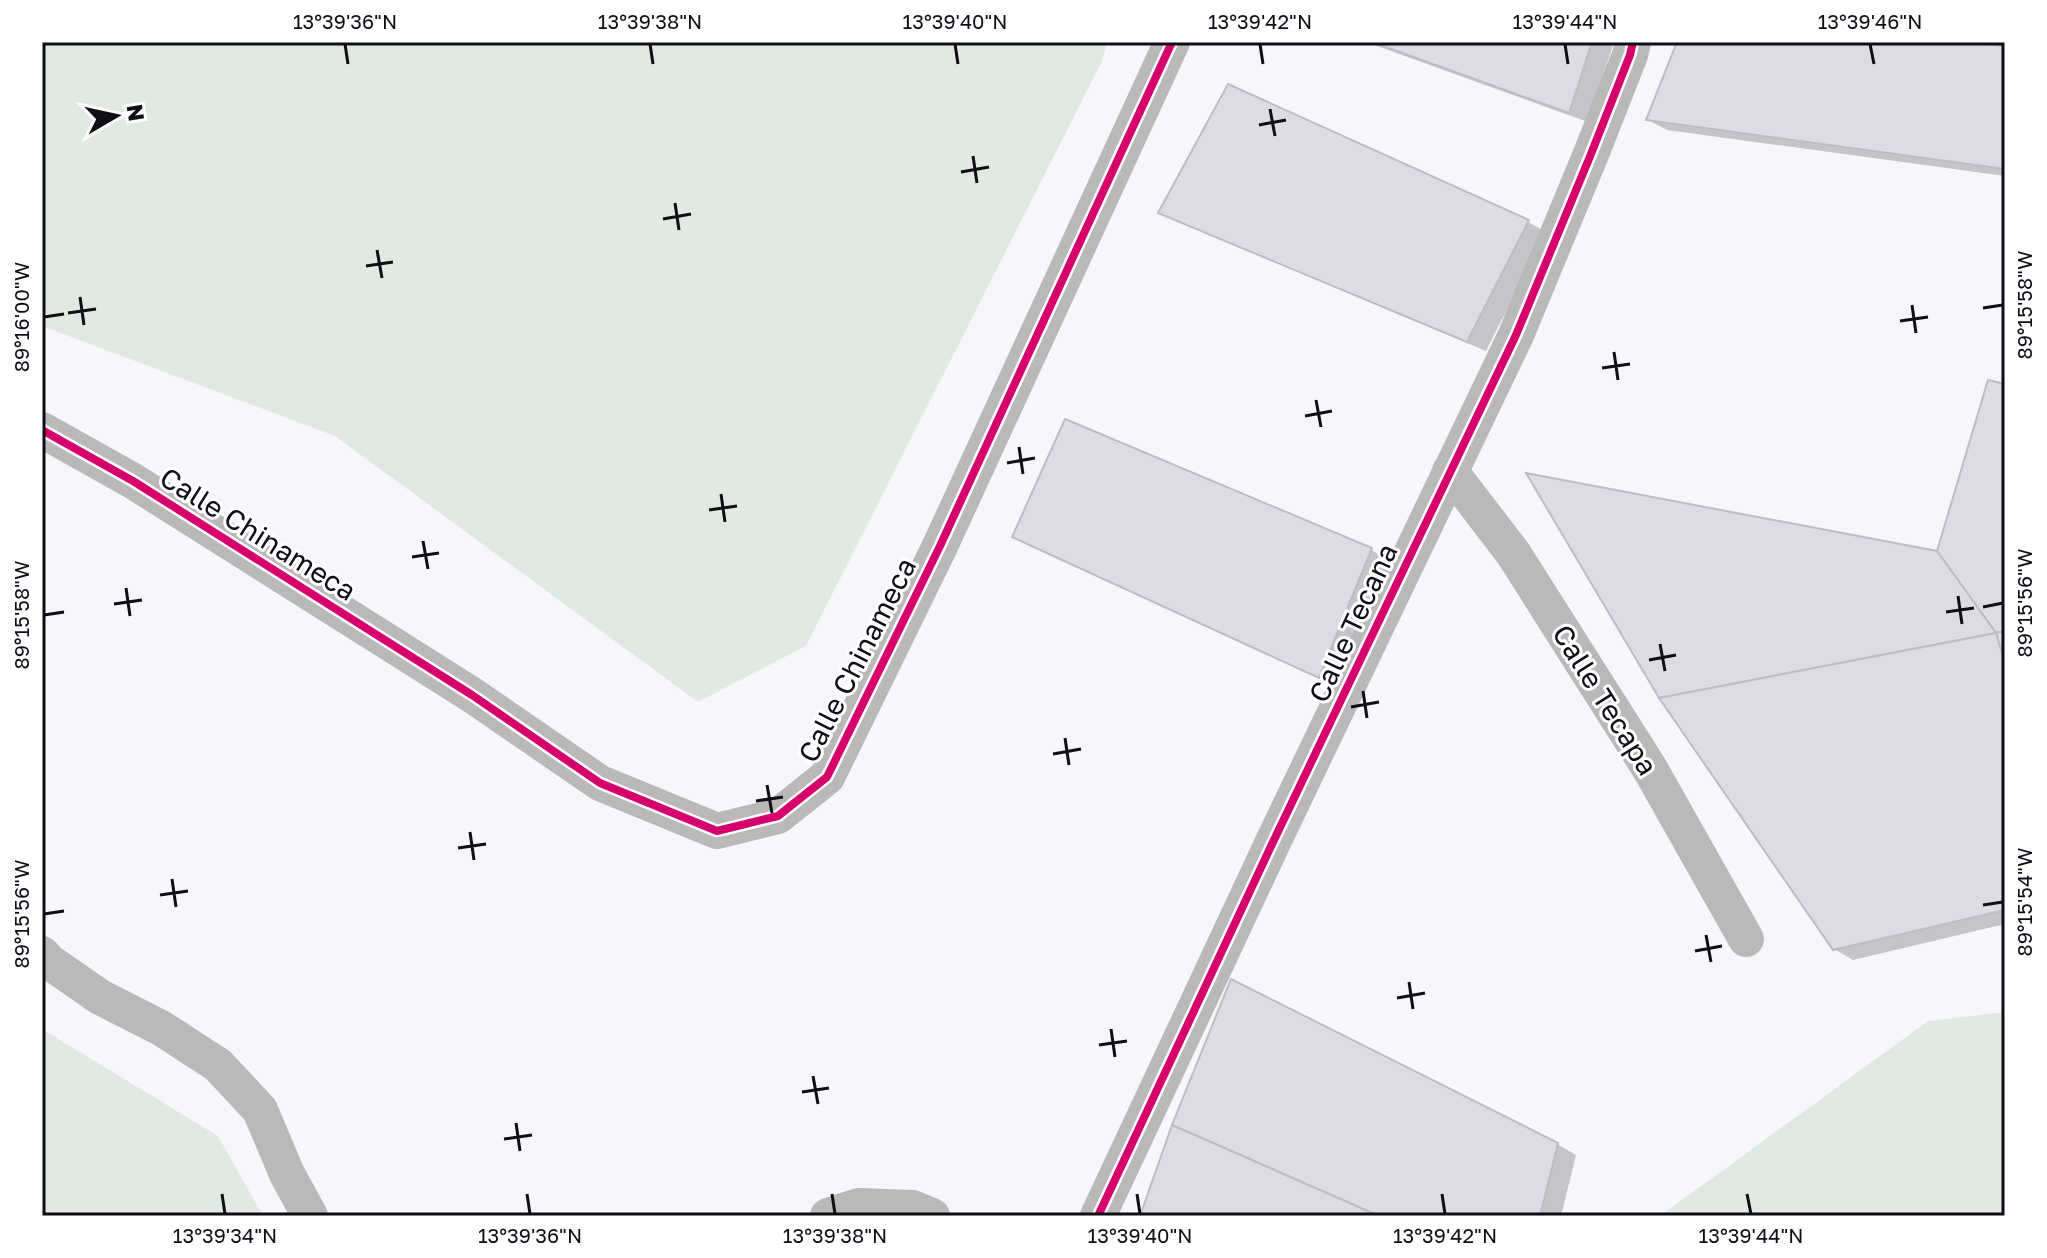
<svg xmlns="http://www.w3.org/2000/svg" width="2047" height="1258" viewBox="0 0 2047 1258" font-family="'Golos Text',sans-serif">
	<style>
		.green { fill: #dfeae3 }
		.shadow { fill: #0003 }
		.building { fill: #dfdbe6; stroke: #bfbdc4; stroke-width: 2 }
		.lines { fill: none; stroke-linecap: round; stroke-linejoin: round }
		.minor { stroke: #bbb9b8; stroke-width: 36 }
		.cycleway-casing { stroke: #fff; stroke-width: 13 }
		.cycleway { stroke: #d6006c; stroke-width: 8 }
		.ticks { fill: none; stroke: #0f0d15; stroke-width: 3 }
		.labels { text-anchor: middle; stroke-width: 6; stroke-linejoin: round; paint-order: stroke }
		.street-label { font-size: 28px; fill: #0f0d15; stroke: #fff }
		.neatline { fill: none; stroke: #0f0d15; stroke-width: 3 }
		.ticks-label { font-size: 20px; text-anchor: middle; fill: #0f0d15 }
	</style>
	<rect width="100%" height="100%" fill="#f8f6fc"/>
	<!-- green -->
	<g class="green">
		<path d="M42,42H1107L1102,61L806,646L698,702L335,436L42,326Z"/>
		<path d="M2005,1012V1216H1660L1928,1021Z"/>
		<path d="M42,1029L218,1136L263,1216H42Z"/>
	</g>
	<!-- shadow -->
	<g class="shadow">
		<path d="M1366,42H1614L1588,122Z"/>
		<path d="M1679,42H2005V176L1667,130L1648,120Z"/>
		<path d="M1161,212L1528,222L1546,232L1486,351L1179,222Z"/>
		<path d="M2005,386V924L1853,960L1834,949L1938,554Z"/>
		<path d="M1014,536L1371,550L1390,560L1338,687L1033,547Z"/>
		<path d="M1557,1144L1576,1155L1561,1216H1142Z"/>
	</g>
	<!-- building -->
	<g class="building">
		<path d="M1372,42H1592L1569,113Z"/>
		<path d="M1677,42H1969L2005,46V169L1646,120Z"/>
		<path d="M1228,84L1529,220L1467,342L1158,213Z"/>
		<path d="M1988,380L2005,384V631L1996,633L1937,551Z"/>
		<path d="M1065,419L1372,548L1319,678L1012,537Z"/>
		<path d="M1526,473L1937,551L1996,633L1659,698Z"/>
		<path d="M2005,631V664L1996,633Z"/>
		<path d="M1996,633L2005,664V910L1833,950L1659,698Z"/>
		<path d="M1231,979L1558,1143L1540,1216H1379L1172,1125Z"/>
		<path d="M1172,1125L1379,1216H1140Z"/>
	</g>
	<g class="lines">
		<!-- minor -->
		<g class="minor">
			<path d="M42,430L133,481L472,695L600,783L717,831L778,816L827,777L940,546L1172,42"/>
			<path d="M1450,471L1513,553L1650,769L1746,939"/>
			<path d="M42,954L48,961L100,997L161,1028L218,1065L260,1110L287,1174L310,1216"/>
			<path d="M828,1216L859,1206L913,1208L932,1216"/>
			<path d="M1098,1216L1273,842L1516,335L1591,154L1630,55L1633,42"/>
		</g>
		<!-- cycleway casing -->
		<g class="cycleway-casing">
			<g id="cycleway">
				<path d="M42,430L133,481L472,695L600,783L717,831L778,816L827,777L940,546L1172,42"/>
				<path d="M1098,1216L1273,842L1516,335L1591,154L1630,55L1633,42"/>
			</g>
		</g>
		<!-- cycleway -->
		<use href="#cycleway" class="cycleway"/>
	</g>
	<!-- ticks -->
	<path class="ticks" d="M345,44L348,64M650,44L653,64M955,44L958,64M1260,44L1263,64M1565,44L1568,64M1870,44L1874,64M1270,109L1275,136M1259,125L1286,120M973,156L977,183M961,172L989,167M675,203L679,230M663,219L691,214M377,250L382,278M366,266L393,262M80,297L84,325M1912,305L1916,333M1983,308L2003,305M68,313L96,309M44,317L64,314M1900,321L1928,317M1614,352L1618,380M1602,368L1630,364M1316,400L1321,427M1305,416L1332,411M1019,447L1023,474M1007,463L1035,458M721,494L725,522M709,510L737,506M423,541L428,569M412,557L439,553M126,588L130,616M1958,596L1962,624M114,604L142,600M1983,607L2003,603M1946,612L1974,608M44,615L64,612M1660,644L1665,671M1649,660L1676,655M1363,691L1367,718M1351,707L1379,702M1065,738L1069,765M1053,754L1081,749M767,785L772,813M756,801L783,797M470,832L474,860M458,848L486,844M172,879L176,907M160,895L188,891M1983,905L2003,902M44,914L64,911M1706,935L1711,962M1695,951L1722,946M1409,982L1413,1009M1397,998L1425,993M1111,1029L1115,1057M1099,1045L1127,1041M813,1076L818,1104M802,1092L829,1088M516,1123L520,1151M504,1139L532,1135M222,1194L225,1214M527,1194L530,1214M832,1194L835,1214M1137,1194L1140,1214M1442,1194L1445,1214M1747,1194L1751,1214"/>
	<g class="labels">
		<!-- street labels -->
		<g class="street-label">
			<text transform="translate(258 534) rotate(32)" y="10">Calle Chinameca</text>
			<text transform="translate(1353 623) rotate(-65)" y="10">Calle Tecana</text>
			<text transform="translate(857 660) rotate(-63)" y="10">Calle Chinameca</text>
			<text transform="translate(1605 700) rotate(58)" y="10">Calle Tecapa</text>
		</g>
	</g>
	<!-- border -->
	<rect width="2047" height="1258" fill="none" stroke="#ffffff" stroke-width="88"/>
	<!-- north arrow -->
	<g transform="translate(116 116) rotate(81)" stroke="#ffffff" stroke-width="6" paint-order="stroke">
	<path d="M0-6L14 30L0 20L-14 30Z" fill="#0f0d15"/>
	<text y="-12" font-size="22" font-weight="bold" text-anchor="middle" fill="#0f0d15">N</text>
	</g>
	<rect x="44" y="44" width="1959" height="1170" class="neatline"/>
	<g class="ticks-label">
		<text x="345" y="29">13°39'36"N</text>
		<text x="650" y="29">13°39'38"N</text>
		<text x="955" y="29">13°39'40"N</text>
		<text x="1260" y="29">13°39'42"N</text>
		<text x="1565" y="29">13°39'44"N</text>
		<text x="1870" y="29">13°39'46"N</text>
		<text transform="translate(2025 305) rotate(-90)" y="7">89°15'58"W</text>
		<text transform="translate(22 317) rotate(-90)" y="7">89°16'00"W</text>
		<text transform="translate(2025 603) rotate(-90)" y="7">89°15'56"W</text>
		<text transform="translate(22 615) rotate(-90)" y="7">89°15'58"W</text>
		<text transform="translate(2025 902) rotate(-90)" y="7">89°15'54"W</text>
		<text transform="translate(22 914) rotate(-90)" y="7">89°15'56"W</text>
		<text x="225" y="1243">13°39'34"N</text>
		<text x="530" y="1243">13°39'36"N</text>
		<text x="835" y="1243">13°39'38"N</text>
		<text x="1140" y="1243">13°39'40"N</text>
		<text x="1445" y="1243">13°39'42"N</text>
		<text x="1751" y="1243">13°39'44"N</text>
	</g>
</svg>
